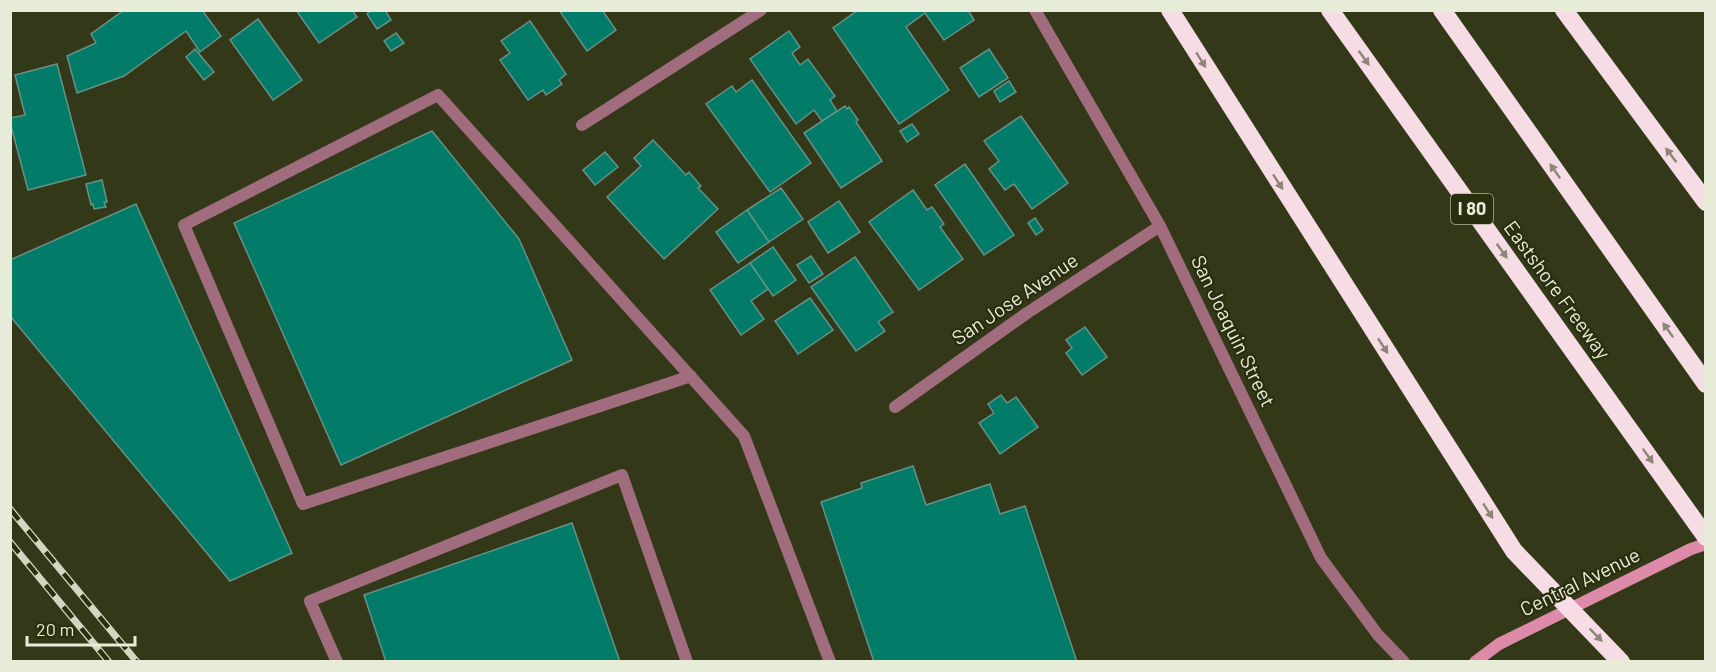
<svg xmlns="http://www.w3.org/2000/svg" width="1716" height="672" viewBox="0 0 1716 672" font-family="Barlow,sans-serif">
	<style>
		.building { fill: #037b69; stroke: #669287; stroke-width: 1.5 }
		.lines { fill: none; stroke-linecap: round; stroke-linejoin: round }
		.lane { stroke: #a16d7e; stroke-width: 12 }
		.street { stroke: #a16d7e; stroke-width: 12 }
		.secondary { stroke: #dd8ba8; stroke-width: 12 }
		.highway { stroke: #f6dce4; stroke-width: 18 }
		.rail-casing { stroke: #d2d7c2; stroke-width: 7 }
		.rail { stroke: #292e0e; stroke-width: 4.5; stroke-dasharray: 14; stroke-linecap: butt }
		.oneway { fill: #908579 }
		.labels { text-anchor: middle; stroke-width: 4.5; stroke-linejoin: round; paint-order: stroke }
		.shield { fill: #292e0e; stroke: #aeb39c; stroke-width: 1.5 }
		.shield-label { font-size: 18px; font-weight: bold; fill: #e7ecd9 }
		.street-label { font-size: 20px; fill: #e7ecd9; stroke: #292e0e }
	</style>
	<rect width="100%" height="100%" fill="#333918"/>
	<!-- building -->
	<g class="building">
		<path d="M124,10H202L221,36L200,52L186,31L124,76L77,93L67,56L96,43L91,34Z"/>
		<path d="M296,10H352L357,17L319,43Z"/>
		<path d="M372,10H385L391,20L377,29L367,14Z"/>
		<path d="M559,10H602L616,30L587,51Z"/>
		<path d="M858,10H968L974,20L944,40L925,13L906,27L949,90L899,124L833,28Z"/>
		<path d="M258,19L302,80L273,100L230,40Z"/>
		<path d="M530,21L566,74L559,80L562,84L546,95L543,90L528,100L500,60L510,53L501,41Z"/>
		<path d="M789,31L800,47L792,53L800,65L808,59L835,96L830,100L837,111L822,121L814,110L796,124L750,59Z"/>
		<path d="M396,33L404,43L391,51L384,41Z"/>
		<path d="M195,49L214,72L204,80L186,57Z"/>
		<path d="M989,49L1008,78L979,97L960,68Z"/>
		<path d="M57,64L86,175L28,190L10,122V118L25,115L15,75Z"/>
		<path d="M752,80L811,163L770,192L706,104L732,86L736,92Z"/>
		<path d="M1009,81L1016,92L1000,102L994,91Z"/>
		<path d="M845,106L847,109L849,107L858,120L856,122L882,161L841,188L804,133Z"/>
		<path d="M1021,116L1068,183L1032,209L1014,184L1005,190L989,169L999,161L984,141Z"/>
		<path d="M912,124L919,134L907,142L900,131Z"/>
		<path d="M432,131L519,239L572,360L341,465L234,223Z"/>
		<path d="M653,140L686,175L689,172L701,186L698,188L718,209L664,259L607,197L641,166L634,158Z"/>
		<path d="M605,152L618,167L595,185L583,170Z"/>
		<path d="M965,164L1014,235L984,255L935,185Z"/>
		<path d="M102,180L107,202H104L106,207L94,209L93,204L91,205L86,184Z"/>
		<path d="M781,188L803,219L769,242L747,210Z"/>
		<path d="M913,190L927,210L932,207L944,224L940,227L963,259L919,290L869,222Z"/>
		<path d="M839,201L860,232L828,253L808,222Z"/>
		<path d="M136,204L292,553L230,581L10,316V260Z"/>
		<path d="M747,210L769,242L738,263L716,232Z"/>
		<path d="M1035,218L1043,230L1036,235L1028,223Z"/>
		<path d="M773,247L796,280L773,296L750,263Z"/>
		<path d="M811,256L823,274L809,283L797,265Z"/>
		<path d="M855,257L893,312L878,322L885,331L856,351L811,287Z"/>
		<path d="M750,263L768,289L751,301L764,319L741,335L710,290Z"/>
		<path d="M810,298L833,330L798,354L775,321Z"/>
		<path d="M1085,327L1107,357L1082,375L1066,353L1072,348L1066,340Z"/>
		<path d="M1001,395L1007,403L1016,397L1038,427L1000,454L979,423L994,413L988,404Z"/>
		<path d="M913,466L926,505L990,484L1000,514L1025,506L1077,662H874L821,502L862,488L861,483Z"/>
		<path d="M572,523L620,662H386L364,595Z"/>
	</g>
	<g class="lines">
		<!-- lane -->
		<g class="lane">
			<path d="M691,376L303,504L184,225L438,95L744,436L830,662"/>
			<path d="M337,662L310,601L622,475L687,662"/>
		</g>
		<!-- street -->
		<g class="street">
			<path d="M1035,10L1160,226L1321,558L1378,635L1404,662"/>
			<path d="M582,125L761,10"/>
			<path d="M895,407L1027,313L1160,226"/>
		</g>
		<!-- secondary -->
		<path class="secondary" d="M1475,662L1499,644L1691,549L1706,544"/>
		<!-- highway -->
		<g class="highway">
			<path d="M1170,10L1514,551L1621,662"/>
			<path d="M1330,10L1706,537"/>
			<path d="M1442,10L1706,384"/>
			<path d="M1564,10L1706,202"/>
		</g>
		<!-- rail casing -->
		<g class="rail-casing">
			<g id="rail">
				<path d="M10,509L137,662"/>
				<path d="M10,542L109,662"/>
			</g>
		</g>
		<!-- rail -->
		<use href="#rail" class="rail"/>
	</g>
	<!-- one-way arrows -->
	<defs><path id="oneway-solid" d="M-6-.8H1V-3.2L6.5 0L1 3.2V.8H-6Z" transform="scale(1.5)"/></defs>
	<g class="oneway">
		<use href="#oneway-solid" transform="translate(1364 58) rotate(54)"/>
		<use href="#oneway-solid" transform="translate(1201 60) rotate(58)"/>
		<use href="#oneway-solid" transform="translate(1671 155) rotate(-127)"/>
		<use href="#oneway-solid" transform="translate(1555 171) rotate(-125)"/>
		<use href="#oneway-solid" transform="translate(1278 182) rotate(57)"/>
		<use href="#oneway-solid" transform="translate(1502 251) rotate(54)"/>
		<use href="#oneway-solid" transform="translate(1668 330) rotate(-125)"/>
		<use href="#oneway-solid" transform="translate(1383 346) rotate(57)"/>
		<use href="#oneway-solid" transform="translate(1648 456) rotate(55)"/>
		<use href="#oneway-solid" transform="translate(1488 511) rotate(57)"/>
		<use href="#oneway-solid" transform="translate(1596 635) rotate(45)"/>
	</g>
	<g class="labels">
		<!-- shield labels -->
		<rect class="shield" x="1451" y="194" width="42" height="30" rx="4.5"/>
		<g class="shield-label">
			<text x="1472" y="215">I 80</text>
		</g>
		<!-- street labels -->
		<g class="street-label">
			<text transform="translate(1557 290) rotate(54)" y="7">Eastshore Freeway</text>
			<text transform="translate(1015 299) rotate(-34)" y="7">San Jose Avenue</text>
			<text transform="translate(1233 331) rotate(64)" y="7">San Joaquin Street</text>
			<text transform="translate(1580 582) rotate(-26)" y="7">Central Avenue</text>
		</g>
	</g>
	<!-- border -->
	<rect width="1716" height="672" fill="none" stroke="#e7ecd9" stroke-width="24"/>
	<!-- scale -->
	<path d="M27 636v9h108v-9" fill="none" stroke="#e7ecd9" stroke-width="3"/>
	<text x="36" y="636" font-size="18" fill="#e7ecd9" stroke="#292e0e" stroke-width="4.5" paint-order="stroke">20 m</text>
</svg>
